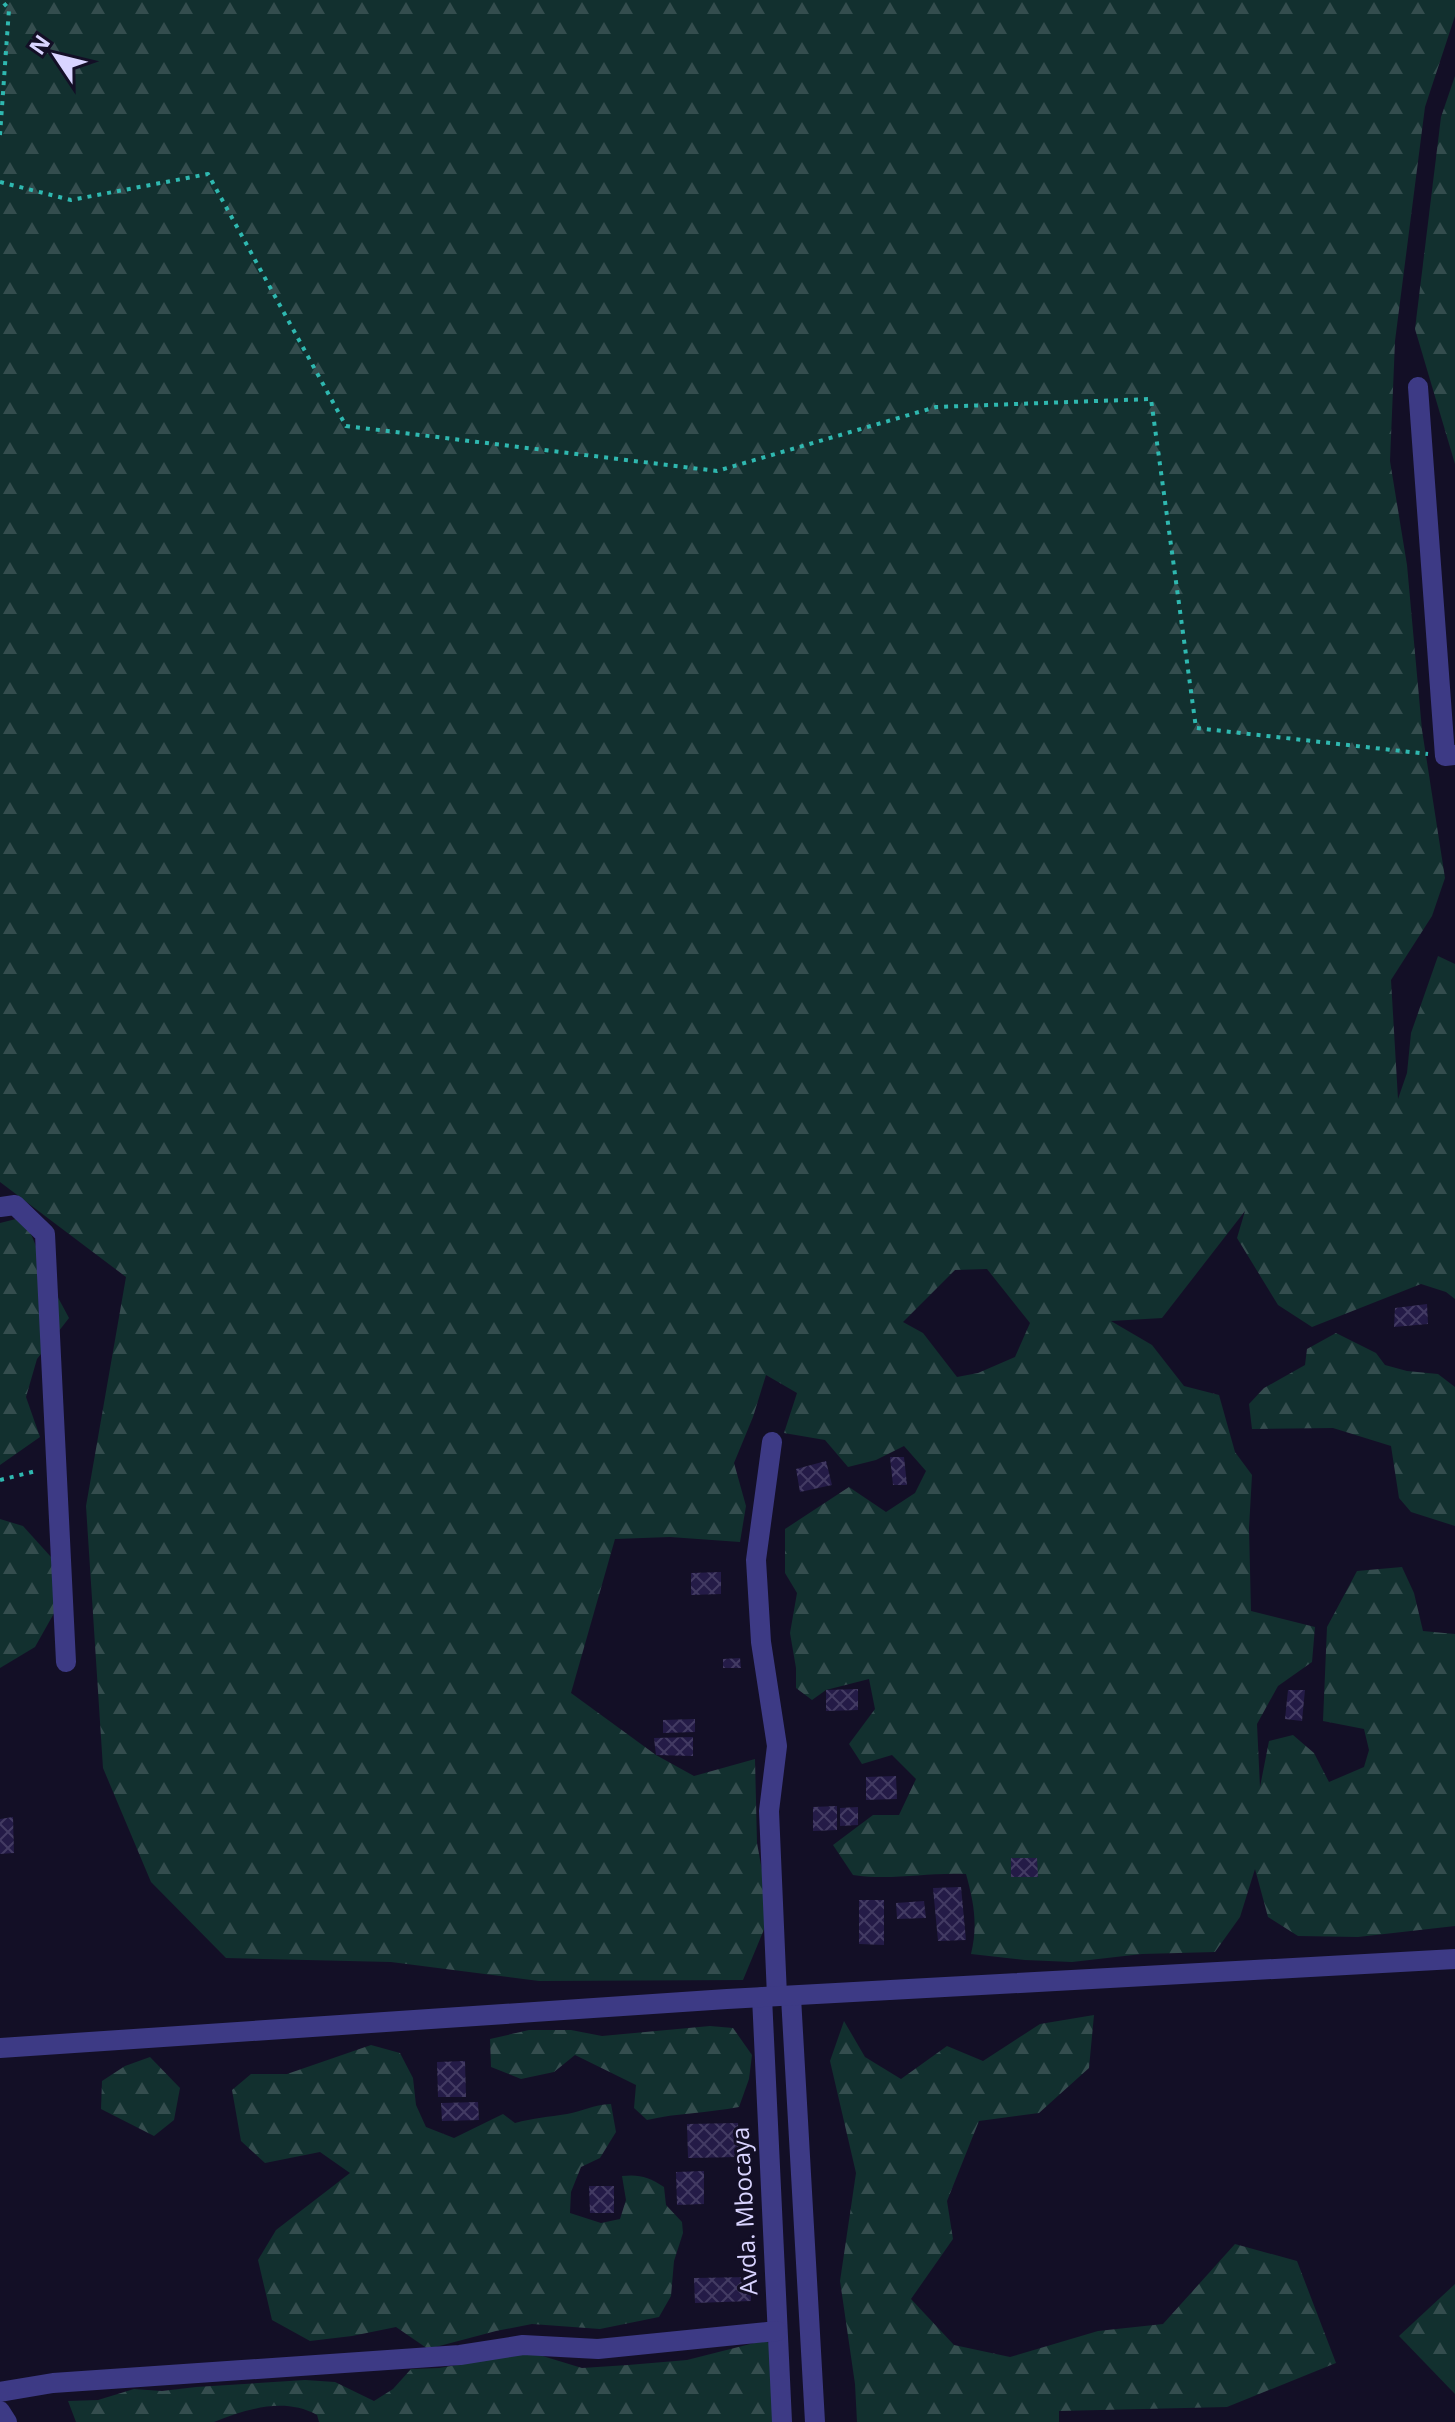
<svg xmlns="http://www.w3.org/2000/svg" width="1455" height="2422" viewBox="0 0 1455 2422" font-family="'Open Sans',sans-serif">
	<style>
		.forest { fill: url(#forest-firs); fill-rule: evenodd }
		.building { fill: url(#building-cross-hatch) }
		.lines { fill: none; stroke-linecap: round; stroke-linejoin: round }
		.path { stroke: #2fb8b0; stroke-width: 4; stroke-dasharray: 4 6; stroke-linecap: butt }
		.minor { stroke: #3d3a85; stroke-width: 20 }
		.labels { text-anchor: middle; stroke-width: 6; stroke-linejoin: round; paint-order: stroke }
		.street-label { font-size: 24px; fill: #d9d4ff; stroke: #130f26 }
	</style>
	<defs>
		<pattern id="forest-firs" width="22" height="20" patternUnits="userSpaceOnUse" patternTransform="scale(2)"><rect width="22" height="20" fill="#12302f"/><path d="M5 1l3.5 6h-7zM16 11l3.5 6h-7z" fill="#344d4e"/></pattern>
		<pattern id="building-cross-hatch" width="8" height="8" patternUnits="userSpaceOnUse" patternTransform="scale(2)"><rect width="8" height="8" fill="#241b47"/><path d="M0 0l8 8M0 8l8-8" fill="none" stroke="#433b63"/></pattern>
	</defs>
	<rect width="100%" height="100%" fill="#130f26"/>
	<!-- forest -->
	<g class="forest">
		<path d="M0,0H1455V16L1425,107L1395,341L1390,461L1407,565L1422,730L1445,878L1432,916L1391,980L1398,1099L1407,1073L1411,1033L1438,956L1455,964V1299L1446,1292L1421,1284L1312,1327L1278,1305L1237,1238L1245,1211L1162,1318L1111,1321L1152,1345L1184,1386L1219,1395L1235,1452L1252,1475L1249,1528L1251,1611L1315,1627L1312,1662L1278,1686L1257,1724L1260,1787L1269,1741L1293,1735L1314,1753L1329,1782L1364,1767L1369,1750L1364,1729L1323,1721L1327,1627L1357,1571L1402,1567L1414,1593L1423,1631L1455,1634V1926L1358,1937L1298,1936L1268,1917L1255,1869L1240,1917L1215,1952L1142,1954L1072,1962L1025,1960L971,1954C978,1925 974,1903 966,1874C926,1872 893,1881 853,1875L833,1845L873,1815H899L916,1779L892,1755L862,1764L849,1744L875,1709L869,1679L826,1690L812,1700L796,1688V1668L790,1633L797,1593L785,1573V1529L849,1487L886,1512L915,1493L926,1471L904,1446L876,1460L848,1467L825,1440L784,1433L797,1393L766,1375L753,1417L734,1463L746,1506L740,1542L670,1537L615,1539L571,1693L656,1755L694,1776L755,1759L757,1843L770,1915L743,1980L539,1981L391,1962L226,1958L151,1882L103,1768L86,1506L126,1277L0,1182ZM987,1269L1030,1323L1015,1357L978,1373L957,1377L923,1333L903,1322L955,1270Z"/>
		<path d="M1455,76V464L1415,329L1441,117Z"/>
		<path d="M24,1217L54,1290L69,1318L37,1359L26,1397L40,1437L0,1465V1223Z"/>
		<path d="M1336,1333L1376,1353L1385,1365L1407,1371L1438,1374L1455,1387V1526L1411,1512L1399,1498L1391,1446L1333,1428L1252,1429L1249,1404L1264,1388L1305,1365L1307,1349Z"/>
		<path d="M0,1519L23,1526L51,1557L66,1592L35,1647L0,1668Z"/>
		<path d="M1094,2015L1089,2068L1039,2113L979,2121L947,2201L953,2239L911,2299L954,2345L1010,2357L1098,2331L1163,2324L1235,2244L1297,2261L1336,2363L1227,2407L1059,2411V2422H857L855,2384L840,2281L856,2173L830,2061L844,2021L865,2057L901,2079L947,2046L983,2061L1040,2024Z"/>
		<path d="M710,2026L733,2028L752,2055L749,2079L739,2107C708,2113 677,2113 647,2120L634,2108L636,2085L575,2055L554,2072L521,2079L491,2067L490,2039L529,2030H571L602,2036Z"/>
		<path d="M371,2045L400,2053L413,2078L416,2105L426,2127L454,2138L503,2114L515,2123C533,2118 549,2117 567,2114C584,2111 592,2105 611,2104L616,2132L600,2158L581,2167L571,2192L570,2213L601,2223L620,2219L626,2200L622,2176C639,2174 649,2177 664,2187L666,2205L682,2222L683,2233L674,2261L671,2296L659,2317L600,2329L532,2324L496,2331L428,2349L396,2327L352,2336L310,2341L272,2320L258,2260L276,2230L350,2173L320,2152L265,2163L241,2141L232,2090L251,2074H287Z"/>
		<path d="M150,2057L180,2088L174,2120L154,2136L101,2109L102,2081L125,2066Z"/>
		<path d="M1455,2284V2394L1399,2336Z"/>
		<path d="M766,2340L778,2356L774,2422H319L317,2415C284,2397 247,2409 214,2422H76L68,2401L98,2400L134,2389L162,2391L196,2387L305,2380L335,2382L374,2401L393,2389L411,2369L439,2368L480,2361L513,2347L582,2368L628,2365L687,2360Z"/>
	</g>
	<!-- building -->
	<g class="building">
		<path d="M1427,1304L1428,1324L1394,1327L1395,1308Z"/>
		<path d="M890,1457H904L907,1485H893Z"/>
		<path d="M826,1461L832,1485L800,1492L796,1469Z"/>
		<path d="M721,1572V1594L691,1595V1573Z"/>
		<path d="M740,1658L741,1668H723V1659Z"/>
		<path d="M858,1689V1710L826,1711V1690Z"/>
		<path d="M1288,1690H1305L1302,1721L1285,1719Z"/>
		<path d="M695,1719V1732L663,1733V1720Z"/>
		<path d="M693,1737V1756L656,1755L654,1738Z"/>
		<path d="M896,1776L897,1799L866,1800V1777Z"/>
		<path d="M837,1806V1830L813,1831V1807Z"/>
		<path d="M858,1807V1825L840,1826V1808Z"/>
		<path d="M13,1817L14,1853L0,1854V1819Z"/>
		<path d="M1011,1858H1037L1038,1877H1011Z"/>
		<path d="M961,1887L966,1940L938,1941L933,1888Z"/>
		<path d="M859,1900H884V1945L859,1944Z"/>
		<path d="M924,1901L926,1918L897,1919L896,1903Z"/>
		<path d="M465,2061L466,2097H438L437,2062Z"/>
		<path d="M478,2102L479,2120L442,2121L441,2103Z"/>
		<path d="M738,2123L739,2157L688,2158L687,2124Z"/>
		<path d="M704,2171V2204L677,2205L676,2172Z"/>
		<path d="M589,2186H614V2213H590Z"/>
		<path d="M751,2277V2301L695,2303L694,2278Z"/>
	</g>
	<g class="lines">
		<!-- path -->
		<g class="path">
			<path d="M0,135L9,9L1,0"/>
			<path d="M0,182L71,200L208,174L346,426L717,471L936,407L1151,399L1196,728L1428,754"/>
			<path d="M0,1480L36,1471"/>
		</g>
		<!-- minor -->
		<g class="minor">
			<path d="M1418,387L1445,756L1455,755"/>
			<path d="M0,1207L15,1205L45,1234L66,1662"/>
			<path d="M772,1442L756,1560L761,1642L777,1746L769,1811L777,1996"/>
			<path d="M762,1997L782,2422"/>
			<path d="M791,1997L815,2422"/>
			<path d="M0,2048L727,1999L1455,1959"/>
			<path d="M0,2392L53,2383L460,2355L523,2345L598,2349L777,2331"/>
			<path d="M0,2411L7,2422"/>
		</g>
	</g>
	<g class="labels">
		<!-- street labels -->
		<g class="street-label">
			<text transform="translate(745 2211) rotate(-93)" y="8">Avda. Mbocaya</text>
		</g>
	</g>
	<!-- north arrow -->
	<g transform="translate(56 56) rotate(305)" stroke="#130f26" stroke-width="6" paint-order="stroke">
	<path d="M0-6L14 30L0 20L-14 30Z" fill="#d9d4ff"/>
	<text y="-12" font-size="22" font-weight="bold" text-anchor="middle" fill="#d9d4ff">N</text>
	</g>
</svg>
